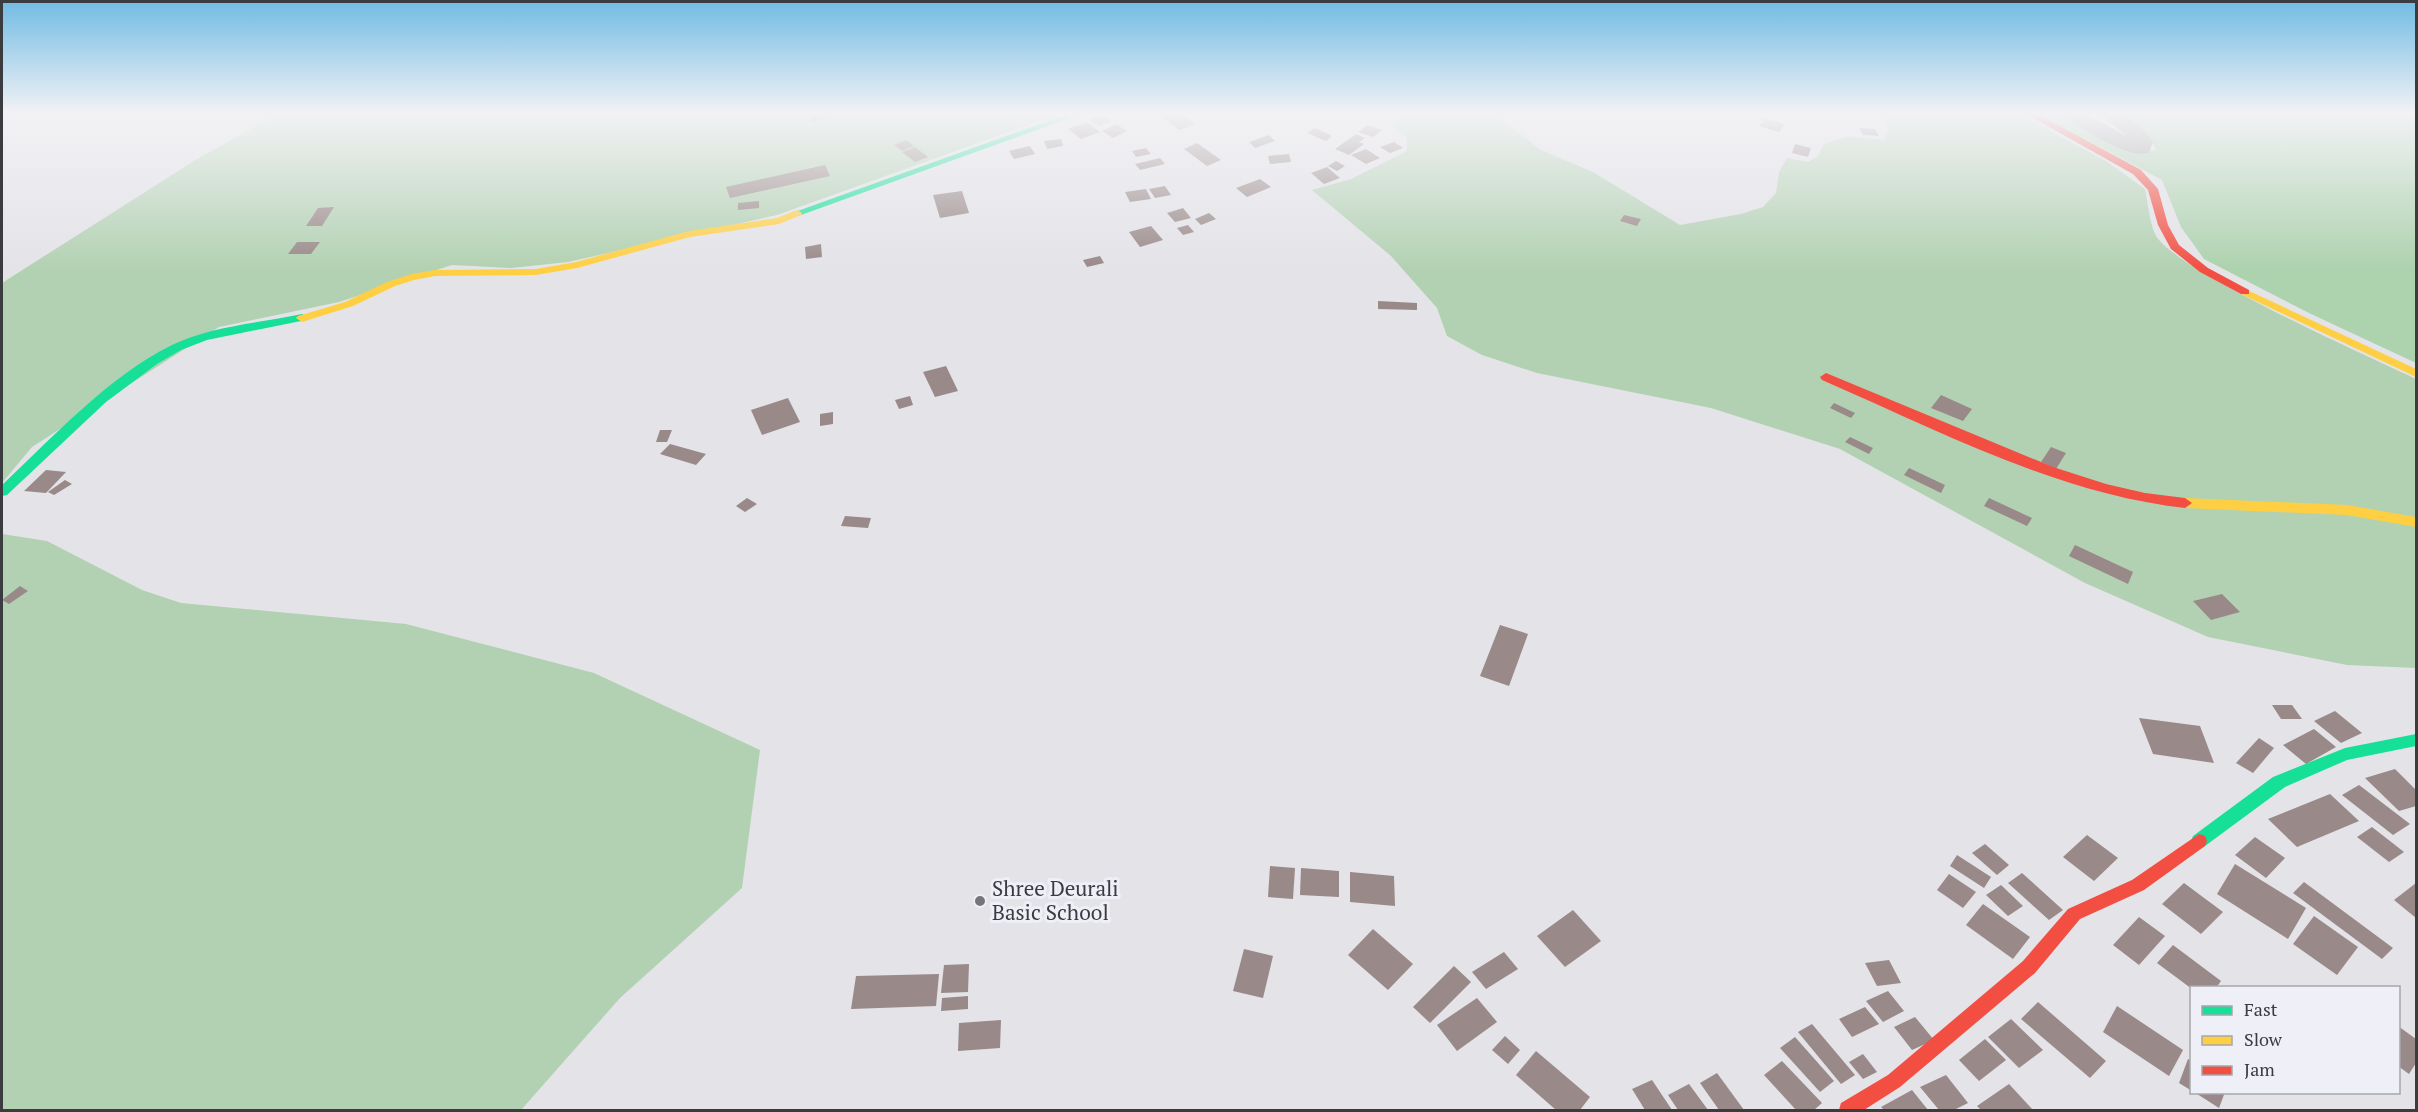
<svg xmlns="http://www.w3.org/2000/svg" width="2418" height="1112" viewBox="0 0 2418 1112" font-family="'PT Serif',serif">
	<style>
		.green { fill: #b2d1b2 }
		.forest { fill: #add2ae }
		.building { fill: #998988 }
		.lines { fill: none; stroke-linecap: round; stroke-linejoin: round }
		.street { fill: #a3a2a3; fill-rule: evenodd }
		.fast { fill: #16e098; fill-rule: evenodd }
		.slow { fill: #ffcf43; fill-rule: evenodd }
		.jam { fill: #f24e42; fill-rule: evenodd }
		.poi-dot { fill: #76767a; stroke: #efeff7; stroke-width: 2 }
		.labels { text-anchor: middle; stroke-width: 6; stroke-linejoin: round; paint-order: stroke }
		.near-poi-label { font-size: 21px; fill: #3b3c3f; stroke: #efeff7; text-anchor: start }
	</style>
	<rect width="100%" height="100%" fill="#e3e3e8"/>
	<!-- green -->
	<g class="green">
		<path d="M279,113H1061L777,215L568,262L511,268L452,265L339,302L219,327L32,447L2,483V283L194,161Z"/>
		<path d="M1414,113H1498L1497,116L1541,150L1593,172L1680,225L1741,214L1763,207L1776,193L1779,172L1787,158L1808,162L1818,156L1824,144L1848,136L1884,140L1888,128L1881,113H2017L2106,161L2145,189C2148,203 2149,220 2155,234C2171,269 2372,358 2416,379V668L2347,665L2208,637L2085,583L1840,449L1711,408L1537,373L1482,355L1447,336L1437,308L1391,256L1312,190L1351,179L1407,151V138L1392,124Z"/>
		<path d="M2,534L47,541L142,590L181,603L406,624L594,673L760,750L742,888L620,998L521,1110H2Z"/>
	</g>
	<!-- forest -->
	<path class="forest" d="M2036,113H2062L2142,152L2156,150C2148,132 2130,122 2114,113H2416V363L2309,313L2204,259L2181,227L2162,180Z"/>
	<!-- building -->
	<g class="building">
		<path d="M807,113H831L833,117L812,122Z"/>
		<path d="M1156,113H1179L1195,124L1180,130Z"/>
		<path d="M1101,115L1111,121L1099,126L1090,120Z"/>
		<path d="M1764,118L1785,124L1779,132L1759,126Z"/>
		<path d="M1087,122L1100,132L1081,139L1068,129Z"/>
		<path d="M1116,124L1127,131L1113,138L1102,131Z"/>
		<path d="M1368,125L1382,130L1373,137L1358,132Z"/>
		<path d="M1315,128L1332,136L1326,141L1307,133Z"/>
		<path d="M1859,128L1875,129L1879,136L1863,135Z"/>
		<path d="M1356,134L1365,138L1359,142L1364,144L1349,155L1335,149Z"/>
		<path d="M1269,135L1275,141L1255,148L1249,142Z"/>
		<path d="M1061,139L1063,146L1047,149L1044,141Z"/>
		<path d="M906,140L914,146L902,151L894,145Z"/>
		<path d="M1394,142L1403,148L1390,153L1380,147Z"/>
		<path d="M1197,143L1221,160L1207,166L1184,149Z"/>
		<path d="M1795,144L1811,148L1808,157L1792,153Z"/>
		<path d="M1030,146L1035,154L1014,159L1009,151Z"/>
		<path d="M915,147L928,157L915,162L902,152Z"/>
		<path d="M1146,148L1151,154L1136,157L1132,151Z"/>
		<path d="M1366,149L1380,158L1366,164L1351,155Z"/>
		<path d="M1289,154L1291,162L1270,164L1268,156Z"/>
		<path d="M1160,158L1165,164L1140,170L1135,164Z"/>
		<path d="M1336,161L1345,166L1337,171L1328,166Z"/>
		<path d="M825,165L830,176L730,198L726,187Z"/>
		<path d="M1327,167L1340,178L1324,184L1311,173Z"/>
		<path d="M1260,179L1271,187L1247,197L1236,188Z"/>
		<path d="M1165,186L1171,195L1155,198L1149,189Z"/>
		<path d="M1146,189L1151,199L1130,202L1125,192Z"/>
		<path d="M962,191L969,213L940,218L933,195Z"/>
		<path d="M759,201V208L738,210V203Z"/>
		<path d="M334,207L322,226H306L318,208Z"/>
		<path d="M1183,208L1191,218L1175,222L1167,213Z"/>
		<path d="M1209,213L1216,219L1201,225L1195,219Z"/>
		<path d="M1624,215L1641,219L1637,226L1620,221Z"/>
		<path d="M1188,225L1194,232L1183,235L1177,228Z"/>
		<path d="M1151,226L1163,240L1140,247L1129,232Z"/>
		<path d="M297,242H320L311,254H288Z"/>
		<path d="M821,244L822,257L806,259L805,247Z"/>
		<path d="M1100,256L1104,263L1087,267L1083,260Z"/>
		<path d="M1378,301L1417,303V310L1378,309Z"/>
		<path d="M946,366L958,391L935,397L923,372Z"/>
		<path d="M1941,395L1972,409L1963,421L1931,408Z"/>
		<path d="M910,396L913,405L899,409L895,400Z"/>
		<path d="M788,398L800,422L762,435L751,410Z"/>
		<path d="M1834,403L1855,413L1851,418L1830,408Z"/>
		<path d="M833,412V424L820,426V414Z"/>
		<path d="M660,430H672L667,442H656Z"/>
		<path d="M1850,437L1873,448L1869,454L1845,442Z"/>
		<path d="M670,444L706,454L696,465L660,454Z"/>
		<path d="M2051,447L2066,453L2056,469L2041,462Z"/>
		<path d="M1909,468L1945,485L1941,493L1904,475Z"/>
		<path d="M46,470L66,472L46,493L24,491Z"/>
		<path d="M65,480L72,484L54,495L48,492Z"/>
		<path d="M747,498L757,504L745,512L736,506Z"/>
		<path d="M1989,498L2032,518L2027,526L1984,506Z"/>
		<path d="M845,516L871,518L868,528L841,526Z"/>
		<path d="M2075,545L2133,572L2128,584L2069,556Z"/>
		<path d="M20,586L28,591L9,604L2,600Z"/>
		<path d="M2222,594L2240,612L2211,620L2193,601Z"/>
		<path d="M1500,625L1528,634L1509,686L1480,676Z"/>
		<path d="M2272,705H2292L2302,719H2281Z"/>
		<path d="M2335,711L2362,733L2341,743L2314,721Z"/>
		<path d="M2139,718L2200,726L2214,763L2153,754Z"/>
		<path d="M2314,729L2336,747L2306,764L2283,745Z"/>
		<path d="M2259,738L2274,748L2253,773L2236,763Z"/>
		<path d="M2395,769L2416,790V806L2399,811L2365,778Z"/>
		<path d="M2359,785L2410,824L2393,835L2342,795Z"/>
		<path d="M2330,794L2359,821L2297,847L2268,819Z"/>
		<path d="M2372,827L2404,852L2389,862L2357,837Z"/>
		<path d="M2087,835L2118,858L2094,881L2063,857Z"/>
		<path d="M2255,837L2285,858L2266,878L2235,855Z"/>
		<path d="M1985,844L2009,865L1997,875L1972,853Z"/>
		<path d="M1957,855L1991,877L1984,888L1950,866Z"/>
		<path d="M2235,864L2306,908L2288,939L2217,894Z"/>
		<path d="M1270,866L1295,868L1293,899L1268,897Z"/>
		<path d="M1301,868L1339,871V897L1300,895Z"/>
		<path d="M1350,872L1394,876L1395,906L1350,902Z"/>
		<path d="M2022,873L2063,910L2049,920L2008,883Z"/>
		<path d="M1949,874L1976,892L1963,908L1937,890Z"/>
		<path d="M2304,882L2393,948L2382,959L2293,893Z"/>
		<path d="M2184,883L2223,912L2201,934L2162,904Z"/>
		<path d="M2416,883V918L2394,900Z"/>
		<path d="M2001,885L2023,906L2008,916L1986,895Z"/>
		<path d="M1983,904L2030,937L2013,959L1966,925Z"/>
		<path d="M1573,910L1601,941L1565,967L1537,936Z"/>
		<path d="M2314,916L2358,947L2337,975L2293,944Z"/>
		<path d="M2139,917L2165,936L2139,965L2113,945Z"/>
		<path d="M1373,929L1413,964L1388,990L1348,955Z"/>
		<path d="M2173,945L2221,981L2216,988L2192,989L2157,963Z"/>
		<path d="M1244,949L1273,956L1263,998L1233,991Z"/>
		<path d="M1504,952L1518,969L1486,989L1472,972Z"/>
		<path d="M1889,960L1901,983L1877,986L1865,963Z"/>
		<path d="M969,964L968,992L941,993L944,965Z"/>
		<path d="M1454,966L1471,982L1430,1023L1413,1007Z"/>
		<path d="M939,974L936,1006L851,1009L856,976Z"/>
		<path d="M1888,991L1904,1011L1883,1022L1866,1001Z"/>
		<path d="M968,996V1009L941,1011L942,998Z"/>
		<path d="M1477,998L1497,1022L1457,1051L1437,1025Z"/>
		<path d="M2038,1002L2106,1061L2090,1078L2021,1019Z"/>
		<path d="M2117,1006L2183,1050L2169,1076L2103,1032Z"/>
		<path d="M1865,1007L1879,1024L1852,1037L1839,1019Z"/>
		<path d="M1915,1017L1934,1040L1912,1050L1894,1027Z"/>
		<path d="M2011,1019L2043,1050L2019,1068L1988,1037Z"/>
		<path d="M1001,1020L1000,1048L958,1051L959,1023Z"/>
		<path d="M1812,1024L1855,1075L1841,1084L1798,1032Z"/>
		<path d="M2398,1026L2416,1039V1063L2409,1074L2398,1066Z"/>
		<path d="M1505,1036L1520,1050L1508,1064L1492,1050Z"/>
		<path d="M1795,1037L1834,1081L1820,1092L1780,1048Z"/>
		<path d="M1985,1039L2006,1060L1979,1081L1959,1060Z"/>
		<path d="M1536,1051L1590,1097L1580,1110H1556L1516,1075Z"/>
		<path d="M1863,1054L1877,1072L1863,1079L1849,1062Z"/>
		<path d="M2188,1059L2192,1061V1091L2179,1083Z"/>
		<path d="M1782,1061L1822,1103L1814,1110H1796L1764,1075Z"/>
		<path d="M1717,1073L1744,1110H1719L1700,1083Z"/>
		<path d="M1946,1075L1968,1103L1954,1110H1939L1920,1087Z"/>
		<path d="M1652,1080L1672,1110H1645L1632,1089Z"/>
		<path d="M1689,1084L1708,1110H1678L1668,1095Z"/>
		<path d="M2009,1084L2033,1110H1981L1977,1106Z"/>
		<path d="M1912,1090L1928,1110H1884L1881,1107Z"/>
		<path d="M2194,1092H2225L2219,1108Z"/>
	</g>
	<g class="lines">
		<!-- street -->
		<path class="street" d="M2061,113H2085L2128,137L2099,113C2125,113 2137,119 2153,142L2149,153C2126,159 2084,129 2063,117Z"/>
		<!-- fast -->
		<g class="fast">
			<path d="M1070,113H1084L801,215L797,216L792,213Z"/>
			<path d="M302,314L306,316V320L207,340L181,350L157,364L106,402L7,495L2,496V485C52,438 110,375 172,345C211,326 260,323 302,314Z"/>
			<path d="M2416,734V746L2347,760L2285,787L2205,846L2199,848L2193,846L2191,841L2193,836L2273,777L2345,748Z"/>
		</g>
		<!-- slow -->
		<g class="slow">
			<path d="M797,210L802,213L801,215L779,224L690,237L577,268L536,275L435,276L414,280L395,286L353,306L302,322L296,318L298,316L345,302L387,282L412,274L435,270L536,269L576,262L689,231L777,218Z"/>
			<path d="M2245,289L2416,369V377L2241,294L2239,292Z"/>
			<path d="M2185,498L2347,505L2416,517V527L2347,515L2185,508L2178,503Z"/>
		</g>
		<!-- jam -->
		<g class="jam">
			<path d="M2024,113H2036L2141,170L2158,189L2168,225L2179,245L2208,268L2249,290V294H2241L2200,272L2171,249L2158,225L2148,190L2133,174Z"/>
			<path d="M1826,373L2053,467L2106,484L2145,493L2185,498L2192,503L2185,508C2057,494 1938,430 1822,380L1820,377Z"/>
			<path d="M2199,834L2205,836L2207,841L2205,846L2144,890L2080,919L2035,973L1900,1087L1864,1110H1839L1841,1103L1888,1075L2023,961L2068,909L2132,880Z"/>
		</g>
	</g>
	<!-- sky -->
	<linearGradient id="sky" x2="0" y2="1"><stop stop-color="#71bbe3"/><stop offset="0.42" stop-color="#f2f2f5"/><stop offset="1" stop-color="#f2f2f5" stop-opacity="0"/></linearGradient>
	<rect width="2418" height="269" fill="url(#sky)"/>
	<!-- markers -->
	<circle class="poi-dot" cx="980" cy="901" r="6"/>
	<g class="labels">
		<!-- near-poi labels -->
		<g class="near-poi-label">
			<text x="992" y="896">Shree Deurali<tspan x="992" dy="24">Basic School</tspan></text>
		</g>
	</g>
	<!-- border -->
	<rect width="2418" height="1112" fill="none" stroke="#3b3c3f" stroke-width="6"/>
	<!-- legend -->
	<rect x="2190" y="986" width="210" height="108" fill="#efeff7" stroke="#a7a7ad" stroke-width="1.5"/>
	<rect x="2202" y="1006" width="30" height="9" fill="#16e098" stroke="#a7a7ad" stroke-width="1.5"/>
	<text x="2244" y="1016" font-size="18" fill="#3b3c3f">Fast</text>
	<rect x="2202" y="1036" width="30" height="9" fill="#ffcf43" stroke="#a7a7ad" stroke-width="1.5"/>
	<text x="2244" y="1046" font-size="18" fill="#3b3c3f">Slow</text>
	<rect x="2202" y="1066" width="30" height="9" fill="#f24e42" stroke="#a7a7ad" stroke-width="1.5"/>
	<text x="2244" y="1076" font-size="18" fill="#3b3c3f">Jam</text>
</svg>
